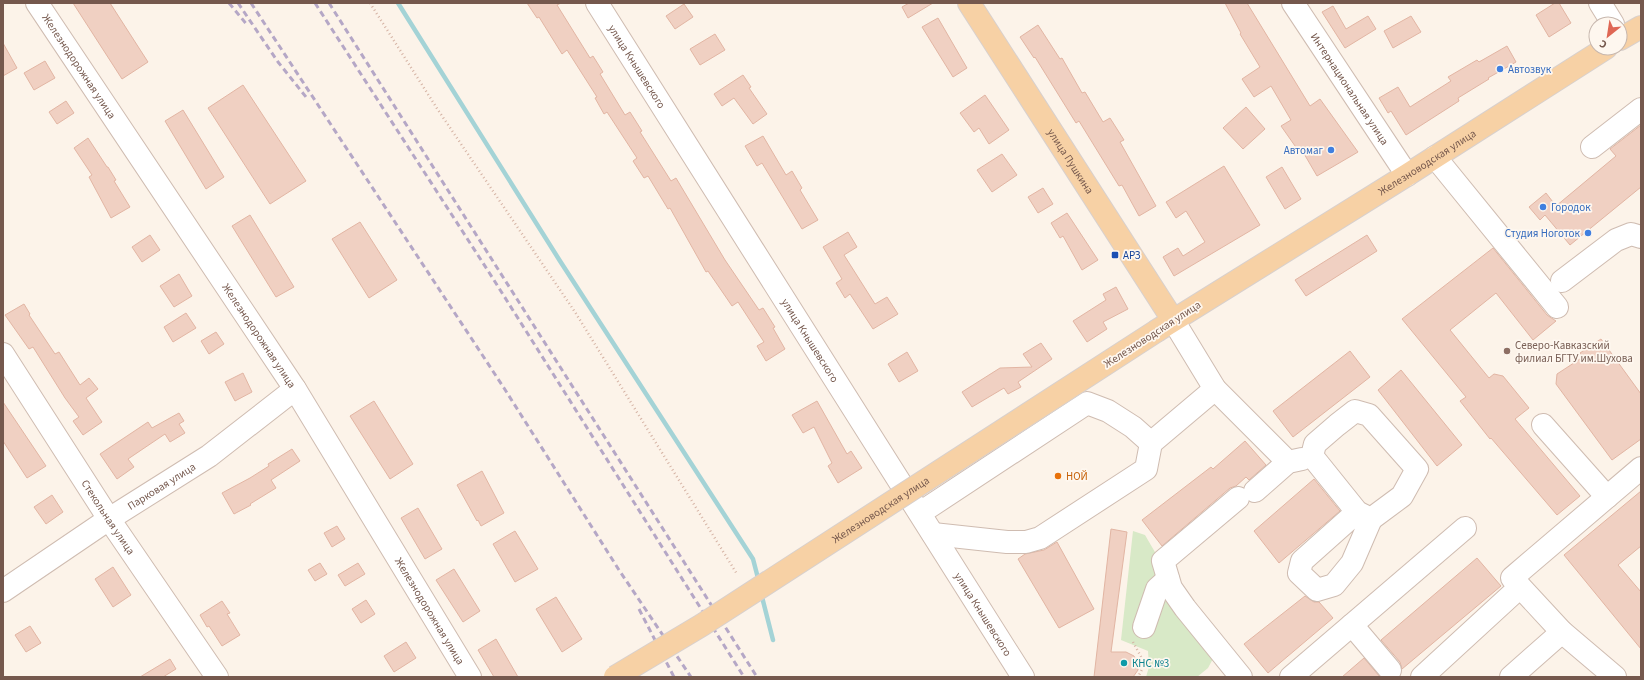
<svg xmlns="http://www.w3.org/2000/svg" width="1644" height="680" viewBox="0 0 1644 680" font-family="'Source Sans 3',sans-serif">
	<style>
		.green { fill: #d8e9c7 }
		.lines { fill: none; stroke-linecap: round; stroke-linejoin: round }
		.stream { stroke: #a4d3d6; stroke-width: 4.5 }
		.building { fill: #f0d0c2; stroke: #e2b5a3 }
		.minor-casing { stroke: #cfbcb1; stroke-width: 24 }
		.major-casing { stroke: #d8d0cd; stroke-width: 24 }
		.path { stroke: #d5b3a4; stroke-width: 2.5; stroke-dasharray: 1 3; stroke-linecap: butt }
		.minor { stroke: #fff; stroke-width: 22 }
		.major { stroke: #f7d1a5; stroke-width: 22 }
		.rail { stroke: #b5a7c6; stroke-width: 3; stroke-dasharray: 6 4; stroke-linecap: butt }
		.major-bridge-casing { stroke: #d8d0cd; stroke-width: 24; stroke-linecap: butt }
		.major-bridge { stroke: #f7d1a5; stroke-width: 22 }
		.shop-dot { fill: #3f7fe0; stroke: #fef7ef; stroke-width: 1.5 }
		.transit-dot { fill: #1a4fb4; stroke: #fef7ef; stroke-width: 1.5 }
		.education-dot { fill: #8d6e63; stroke: #fef7ef; stroke-width: 1.5 }
		.food-dot { fill: #e8710a; stroke: #fef7ef; stroke-width: 1.5 }
		.culture-dot { fill: #0f9aa8; stroke: #fef7ef; stroke-width: 1.5 }
		.labels { text-anchor: middle; stroke-width: 3.5; stroke-linejoin: round; paint-order: stroke }
		.street-label { font-size: 11px; fill: #75584d; stroke: #fef7ef }
		.shop-label { font-size: 11px; fill: #366cbe; stroke: #fef7ef; text-anchor: start }
		.transit-label { font-size: 11px; fill: #164399; stroke: #fef7ef; text-anchor: start }
		.education-label { font-size: 11px; fill: #785e54; stroke: #fef7ef; text-anchor: start }
		.food-label { font-size: 11px; fill: #c56008; stroke: #fef7ef; text-anchor: start }
		.culture-label { font-size: 11px; fill: #0d838f; stroke: #fef7ef; text-anchor: start }
	</style>
	<rect width="100%" height="100%" fill="#fcf3e9"/>
	<!-- green -->
	<path class="green" d="M1133,531L1145,535L1215,655L1208,668L1197,677H1146L1149,667L1148,651L1121,640Z"/>
	<g class="lines">
		<!-- stream -->
		<g class="stream">
			<path d="M398,3L560,261L753,559L759,582"/>
			<path d="M761,593L773,640"/>
		</g>
	</g>
	<!-- building -->
	<g class="building">
		<path d="M73,3H110L148,62L122,79Z"/>
		<path d="M527,3H561L557,5L590,58L593,56L603,72L600,74L625,115L630,112L642,131L640,132L671,181L676,178L725,260L759,310L763,308L775,327L773,328L785,349L766,361L757,346L764,342L738,302L732,306L708,271L706,272L670,208L668,209L648,176L644,178L633,161L637,158L607,112L604,114L595,98L597,97L567,50L562,54L539,17L537,18Z"/>
		<path d="M909,3H933L908,18L902,7Z"/>
		<path d="M1225,3H1247L1310,106L1320,99L1358,152L1317,176L1303,152L1300,153L1281,126L1291,120L1271,86L1254,97L1242,79L1260,67L1240,34L1241,33Z"/>
		<path d="M1555,3H1559L1571,23L1549,37L1536,15Z"/>
		<path d="M684,4L693,17L675,29L666,16Z"/>
		<path d="M1333,6L1346,29L1368,16L1376,29L1345,48L1322,12Z"/>
		<path d="M1411,16L1421,32L1393,48L1384,31Z"/>
		<path d="M938,18L967,68L953,77L922,27Z"/>
		<path d="M1038,25L1060,59L1062,58L1082,93L1085,92L1103,122L1110,118L1124,140L1120,142L1156,206L1139,216L1122,185L1119,186L1079,121L1076,123L1035,57L1034,58L1020,37Z"/>
		<path d="M715,34L725,50L700,65L690,49Z"/>
		<path d="M3,43L17,68L3,76Z"/>
		<path d="M1507,46L1516,62L1488,78L1489,79L1458,98L1459,101L1406,135L1391,111L1388,113L1379,98L1398,87L1410,107L1451,81L1448,77L1477,60L1479,62Z"/>
		<path d="M45,61L55,78L34,90L24,73Z"/>
		<path d="M743,75L751,87L749,88L767,114L753,124L734,98L722,106L714,94Z"/>
		<path d="M243,85L306,181L270,204L208,108Z"/>
		<path d="M985,95L1009,130L989,144L979,128L974,132L960,113Z"/>
		<path d="M66,101L74,113L57,124L49,112Z"/>
		<path d="M1246,107L1265,129L1243,149L1223,128Z"/>
		<path d="M183,110L224,177L206,189L165,121Z"/>
		<path d="M1641,125V187L1570,245L1545,215L1540,220L1529,207L1546,193L1556,206L1616,156L1610,149Z"/>
		<path d="M763,136L786,175L792,171L802,188L800,190L818,220L802,229L762,163L757,166L745,146Z"/>
		<path d="M88,138L107,167H108L116,180L114,181L130,207L111,218L89,177L92,175L74,148Z"/>
		<path d="M1002,154L1017,175L992,192L977,170Z"/>
		<path d="M1224,166L1260,225L1174,276L1163,257L1178,248L1183,256L1205,242L1186,211L1176,218L1166,202Z"/>
		<path d="M1282,167L1301,199L1285,209L1266,177Z"/>
		<path d="M1043,188L1053,204L1038,213L1028,197Z"/>
		<path d="M1067,213L1098,260L1082,270L1063,236L1060,238L1051,223Z"/>
		<path d="M250,215L294,287L276,297L232,226Z"/>
		<path d="M360,222L397,280L369,298L332,239Z"/>
		<path d="M848,232L857,247L844,255L875,304L887,297L898,314L873,329L850,294L845,298L836,283L842,279L823,247Z"/>
		<path d="M150,235L160,250L142,262L132,247Z"/>
		<path d="M1367,235L1377,251L1306,296L1295,280Z"/>
		<path d="M1493,248L1547,315L1556,321L1533,340L1496,293L1450,330L1489,378L1494,374L1503,376L1529,408L1515,419L1580,496L1557,515L1491,438L1490,439L1460,401L1466,397L1402,319Z"/>
		<path d="M179,274L192,296L174,307L160,286Z"/>
		<path d="M1116,287L1128,309L1103,322L1107,329L1087,342L1073,321L1106,300L1103,294Z"/>
		<path d="M24,304L30,314L29,315L55,354L59,352L80,385L89,378L98,389L86,398L102,422L83,435L73,421L79,417L65,398L33,347L29,349L5,315Z"/>
		<path d="M186,313L196,328L173,342L164,327Z"/>
		<path d="M216,332L224,344L209,354L201,341Z"/>
		<path d="M1601,339L1641,394V439L1612,460L1556,384L1557,374L1583,357L1580,353Z"/>
		<path d="M1041,343L1052,359L1018,382L1021,387L1008,394L1004,388L972,407L962,392L1000,368L1032,367L1023,354Z"/>
		<path d="M1350,351L1370,377L1293,437L1273,411Z"/>
		<path d="M907,352L918,371L899,382L888,364Z"/>
		<path d="M1401,370L1462,445L1437,466L1378,390Z"/>
		<path d="M243,373L252,392L235,401L225,382Z"/>
		<path d="M374,401L413,464L390,479L350,416Z"/>
		<path d="M817,401L847,454L851,451L862,468L838,483L828,466L832,463L814,427L803,433L792,415Z"/>
		<path d="M3,402L46,466L27,478L3,441Z"/>
		<path d="M179,413L184,421L179,424L185,433L170,442L165,434L128,459L134,467L117,479L100,454L148,422L152,428Z"/>
		<path d="M1245,441L1266,465L1249,480L1246,477L1236,486L1230,488L1162,546L1142,520L1211,467L1213,469Z"/>
		<path d="M292,449L300,461L271,480L276,488L250,504L251,505L234,514L222,493L250,478L269,466L268,464Z"/>
		<path d="M482,471L504,513L481,526L478,520L477,521L457,485Z"/>
		<path d="M1314,479L1340,511L1279,563L1254,531Z"/>
		<path d="M1641,491V546L1618,565L1641,592V649L1564,555Z"/>
		<path d="M52,495L63,512L46,524L34,507Z"/>
		<path d="M418,508L442,549L425,559L401,518Z"/>
		<path d="M337,526L345,539L332,547L324,533Z"/>
		<path d="M1111,529L1127,532L1111,652H1126L1134,656L1138,665V670L1133,677H1094Z"/>
		<path d="M515,531L538,569L515,582L493,544Z"/>
		<path d="M1057,542L1094,609L1059,628L1018,559L1025,554L1044,550Z"/>
		<path d="M1477,558L1501,586L1402,669L1400,662L1381,640Z"/>
		<path d="M320,563L327,574L315,581L308,570Z"/>
		<path d="M358,563L365,574L345,586L338,575Z"/>
		<path d="M113,567L131,595L113,607L95,579Z"/>
		<path d="M454,569L480,611L463,622L436,580Z"/>
		<path d="M1305,596L1314,602H1319L1333,618L1268,673L1244,644Z"/>
		<path d="M556,597L582,639L562,652L536,609Z"/>
		<path d="M366,600L375,614L361,623L352,609Z"/>
		<path d="M222,601L230,613L227,614L240,635L222,646L209,626L207,627L200,615Z"/>
		<path d="M30,626L41,643L26,652L15,635Z"/>
		<path d="M496,639L518,677H494L478,650Z"/>
		<path d="M406,642L416,658L394,672L384,656Z"/>
		<path d="M1364,658L1380,677H1342Z"/>
		<path d="M170,659L176,669L163,677H140Z"/>
	</g>
	<g class="lines">
		<!-- minor casing -->
		<g class="minor-casing">
			<g id="minor">
				<path id="s1" d="M37,3L295,389L470,677"/>
				<path id="s2" d="M597,3L1023,677"/>
				<path id="s3" d="M1293,3L1407,175"/>
				<path d="M1600,3L1613,24"/>
				<path d="M1592,147L1641,109"/>
				<path d="M1435,157L1557,307"/>
				<path d="M1562,281L1616,240L1631,234L1641,237"/>
				<path d="M1173,320L1215,389L1288,462"/>
				<path id="s4" d="M3,354L109,519L217,677"/>
				<path d="M1355,411L1369,415L1417,469L1402,496L1371,519L1357,512L1312,456L1315,444L1337,425Z"/>
				<path d="M1543,425L1607,497"/>
				<path d="M1255,491L1288,462L1302,459"/>
				<path d="M1238,498L1163,561L1171,588L1185,608L1241,677"/>
				<path d="M1357,512L1302,561L1299,573L1317,590L1334,585L1352,563L1371,519"/>
				<path d="M920,513L1087,403L1108,411L1133,427L1151,443"/>
				<path d="M933,534L1007,542H1026L1040,538L1146,469L1151,443L1215,389"/>
				<path id="s5" d="M3,591L109,519L209,456L295,389"/>
				<path d="M1352,625L1390,670"/>
				<path d="M1144,627L1157,589L1168,579"/>
				<path d="M1291,677L1465,528"/>
				<path d="M1422,677L1520,587"/>
				<path d="M1511,677L1562,632"/>
				<path d="M1615,677L1562,632L1512,578L1641,468"/>
			</g>
		</g>
		<!-- major casing -->
		<g class="major-casing">
			<g id="major">
				<path id="s6" d="M969,3L1173,320"/>
				<path d="M1620,39L1641,27"/>
				<path id="s7" d="M1158,330L1407,175L1606,48"/>
			</g>
		</g>
		<!-- path -->
		<g class="path">
			<path d="M370,3L438,110L575,312L737,574"/>
			<path d="M1133,642L1145,664L1138,677"/>
		</g>
		<!-- minor -->
		<use href="#minor" class="minor"/>
		<!-- major -->
		<use href="#major" class="major"/>
		<!-- rail -->
		<g class="rail">
			<path d="M229,3L248,26"/>
			<path d="M238,3L278,62L306,97"/>
			<path d="M251,3L504,388L619,570L691,677"/>
			<path d="M315,3L492,277L744,677"/>
			<path d="M329,3L757,677"/>
			<path d="M639,609L674,677"/>
		</g>
		<!-- major-bridge casing -->
		<g class="major-bridge-casing">
			<g id="major-bridge">
				<path id="s8" d="M615,677L702,625L1158,330"/>
			</g>
		</g>
		<!-- major-bridge -->
		<use href="#major-bridge" class="major-bridge"/>
	</g>
	<!-- markers -->
	<g class="shop-dot">
		<circle cx="1500" cy="69" r="4"/>
		<circle cx="1331" cy="150" r="4"/>
		<circle cx="1543" cy="207" r="4"/>
		<circle cx="1588" cy="233" r="4"/>
	</g>
	<rect class="transit-dot" x="1111" y="251" width="8" height="8" rx="2"/>
	<circle class="education-dot" cx="1507" cy="351" r="4"/>
	<circle class="food-dot" cx="1058" cy="476" r="4"/>
	<circle class="culture-dot" cx="1124" cy="663" r="4"/>
	<g class="labels">
		<!-- street labels -->
		<g class="street-label">
			<text dy="4" stroke="none"><textPath href="#s2" startOffset="75">улица Кнышевского</textPath></text>
			<text dy="4" stroke="none"><textPath href="#s1" startOffset="76">Железнодорожная улица</textPath></text>
			<text dy="4" stroke="none"><textPath href="#s3" startOffset="103">Интернациональная улица</textPath></text>
			<text dy="4" stroke="none"><textPath href="#s6" startOffset="188">улица Пушкина</textPath></text>
			<text dy="4" stroke="none"><textPath href="#s7" startOffset="317">Железноводская улица</textPath></text>
			<text transform="translate(1152 334) rotate(-33)" y="4">Железноводская улица</text>
			<text dy="4" stroke="none"><textPath href="#s1" startOffset="400">Железнодорожная улица</textPath></text>
			<text dy="4" stroke="none"><textPath href="#s2" startOffset="399">улица Кнышевского</textPath></text>
			<text dy="4" stroke="none"><textPath href="#s5" startOffset="190">Парковая улица</textPath></text>
			<text dy="4" stroke="none"><textPath href="#s8" startOffset="314">Железноводская улица</textPath></text>
			<text dy="4" stroke="none"><textPath href="#s4" startOffset="194">Стекольная улица</textPath></text>
			<text dy="4" stroke="none"><textPath href="#s1" startOffset="724">Железнодорожная улица</textPath></text>
			<text dy="4" stroke="none"><textPath href="#s2" startOffset="723">улица Кнышевского</textPath></text>
		</g>
		<!-- shop labels -->
		<g class="shop-label">
			<text x="1508" y="73">Автозвук</text>
			<text x="1323" y="154" text-anchor="end">Автомаг</text>
			<text x="1551" y="211">Городок</text>
			<text x="1580" y="237" text-anchor="end">Студия Ноготок</text>
		</g>
		<!-- transit labels -->
		<g class="transit-label">
			<text x="1123" y="259">АРЗ</text>
		</g>
		<!-- education labels -->
		<g class="education-label">
			<text x="1515" y="349">Северо-Кавказский<tspan x="1515" dy="13">филиал БГТУ им.Шухова</tspan></text>
		</g>
		<!-- food labels -->
		<g class="food-label">
			<text x="1066" y="480">НОЙ</text>
		</g>
		<!-- culture labels -->
		<g class="culture-label">
			<text x="1132" y="667">КНС №3</text>
		</g>
	</g>
	<!-- border -->
	<rect width="1644" height="680" fill="none" stroke="#75584d" stroke-width="8"/>
	<!-- north arrow -->
	<g transform="translate(1608 36) rotate(210)"><circle r="19" fill="#fef7ef" stroke="#c7b7ae"/>
	<path d="M0-3L7 15L0 10L-7 15Z" fill="#df6754"/>
	<text y="-6" font-size="11" font-weight="bold" text-anchor="middle" fill="#75584d">С</text>
	</g>
</svg>
